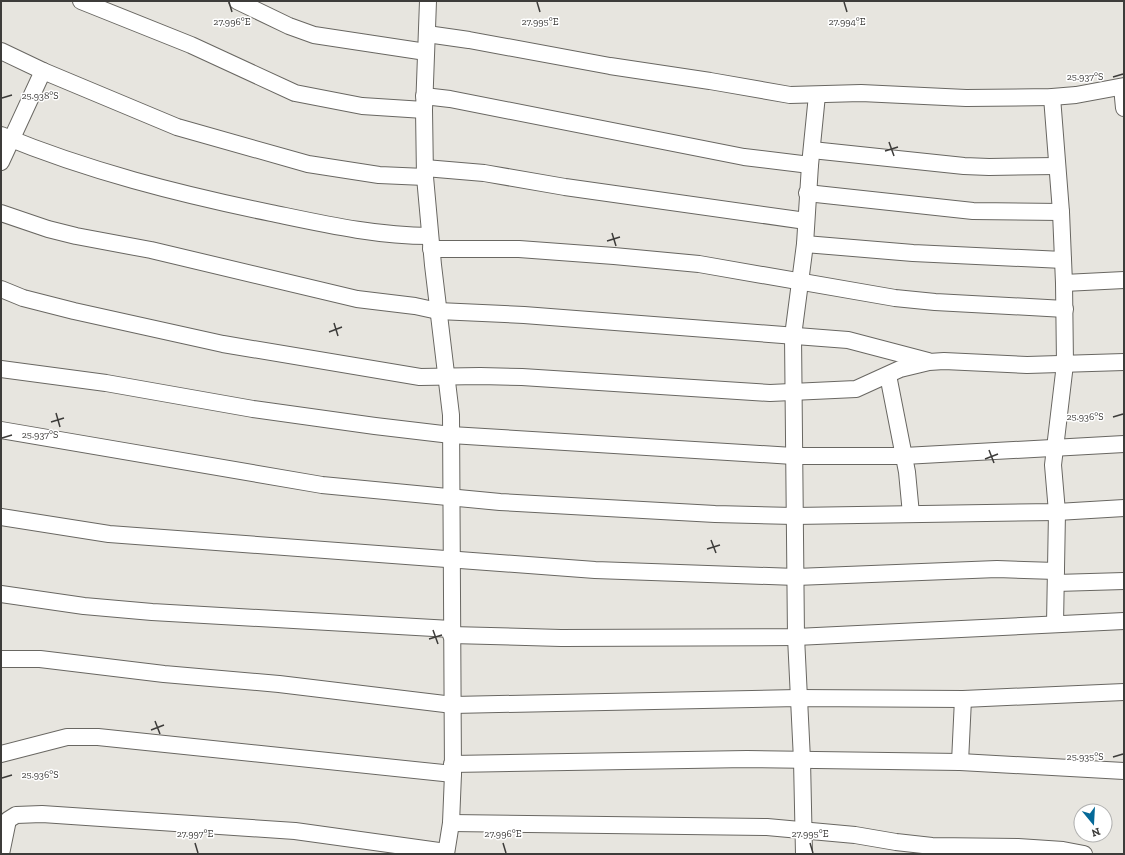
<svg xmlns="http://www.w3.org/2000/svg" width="1125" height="855" viewBox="0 0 1125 855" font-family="'Zilla Slab',serif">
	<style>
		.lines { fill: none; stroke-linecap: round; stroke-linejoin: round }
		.street-casing { stroke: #696762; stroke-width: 18 }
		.street { stroke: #fff; stroke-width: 16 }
		.ticks { fill: none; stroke: #3d3c3a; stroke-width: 1.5 }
		.ticks-label { font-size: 10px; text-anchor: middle; fill: #3d3c3a; stroke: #fff; stroke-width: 3; stroke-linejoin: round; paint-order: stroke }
	</style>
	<rect width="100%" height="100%" fill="#e7e5df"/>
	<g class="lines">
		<!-- street casing -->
		<g class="street-casing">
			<g id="street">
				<path d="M81,1L191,45L295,93L362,106L424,110"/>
				<path d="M237,1L289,26L314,35L426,52"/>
				<path d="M428,1L424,110L425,177L433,265L451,415L453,774L451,823L446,854"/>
				<path d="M427,34L469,40L610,66L710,81L790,95L861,93L966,98L1052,97L1076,95L1124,86"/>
				<path d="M1,51L43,71L177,127L308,164L379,175L425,177"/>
				<path d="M1122,87L1124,108"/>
				<path d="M424,96L450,99L744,157L810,165"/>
				<path d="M1052,97L1061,212L1064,283L1065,364L1053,465L1057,512L1055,624"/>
				<path d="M1,135C88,171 179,194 271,213C324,224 376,236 430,236"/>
				<path d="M812,150L964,166L989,167L1057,166"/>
				<path d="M1,162L43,71"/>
				<path d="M425,168L484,173L565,187L806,221"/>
				<path d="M807,193L973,211L1061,212"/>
				<path d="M1,213L48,229L76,236L151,250L357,299L415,306L438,311L524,315L848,340L928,361"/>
				<path d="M805,244L913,253L1063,260"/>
				<path d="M431,249H519L614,256L699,264L895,298L935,302L1065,309"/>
				<path d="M1064,283L1124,280"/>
				<path d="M1,289L23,298L74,311L223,344L420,377L480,376L522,377L770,393L856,389L900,369L929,362L944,361L1027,365L1124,362"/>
				<path d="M1,369L106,383L253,409L375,426L451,435L793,456H904L1124,444"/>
				<path d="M888,375L907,472L911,514"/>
				<path d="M1,430L322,485L500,502L715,514L794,516L1057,512L1124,508"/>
				<path d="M1,517L109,534L595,570L796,577L997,569L1056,571"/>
				<path d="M1056,583L1124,581"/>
				<path d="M1,594L84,606L152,612L451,629"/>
				<path d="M451,635L561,638L796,637L1124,621"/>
				<path d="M1,659H40L164,674L279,684L453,705L798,698L963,699L1124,692"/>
				<path d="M1,754L67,737H98L453,774"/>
				<path d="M960,762L963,699"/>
				<path d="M452,764L747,759L960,762L1124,771"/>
				<path d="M451,823L767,827L855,835L896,842L932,846L1018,847L1063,850L1084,854"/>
				<path d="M1,854L8,820L16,815L42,814L295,831L446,852"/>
				<path d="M804,854L802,760L796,637L793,336L805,244L810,165L817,95"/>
			</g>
		</g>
		<!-- street -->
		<use href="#street" class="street"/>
	</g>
	<!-- ticks -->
	<path class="ticks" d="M229,2L232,12M537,2L540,12M844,2L847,12M1113,77L1123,74M2,98L12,95M889,142L894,156M885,151L898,147M612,233L616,246M607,241L620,237M334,323L338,336M329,332L342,327M56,413L60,427M1113,417L1123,414M51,422L64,418M2,438L12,435M989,450L994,463M985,459L998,454M711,540L716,553M707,549L720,545M433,630L438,644M429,639L442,635M155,721L160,734M151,730L164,725M1113,757L1123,754M2,778L12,775M195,843L198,853M503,843L506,853M810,843L813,853"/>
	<g class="ticks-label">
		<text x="232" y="25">27.996°E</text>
		<text x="540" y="25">27.995°E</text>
		<text x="847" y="25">27.994°E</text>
		<text x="1085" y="80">25.937°S</text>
		<text x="40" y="99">25.938°S</text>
		<text x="1085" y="420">25.936°S</text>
		<text x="40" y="438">25.937°S</text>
		<text x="1085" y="760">25.935°S</text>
		<text x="40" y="778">25.936°S</text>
		<text x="195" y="837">27.997°E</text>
		<text x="503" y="837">27.996°E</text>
		<text x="810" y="837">27.995°E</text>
	</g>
	<!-- border -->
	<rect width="1125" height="855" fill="none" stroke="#3d3c3a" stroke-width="4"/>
	<!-- north arrow -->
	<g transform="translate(1093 823) rotate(162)"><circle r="19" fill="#ffffff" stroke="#b1b1b0"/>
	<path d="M0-3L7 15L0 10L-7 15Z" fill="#056998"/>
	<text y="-6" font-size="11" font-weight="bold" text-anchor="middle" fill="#3d3c3a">N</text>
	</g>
</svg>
